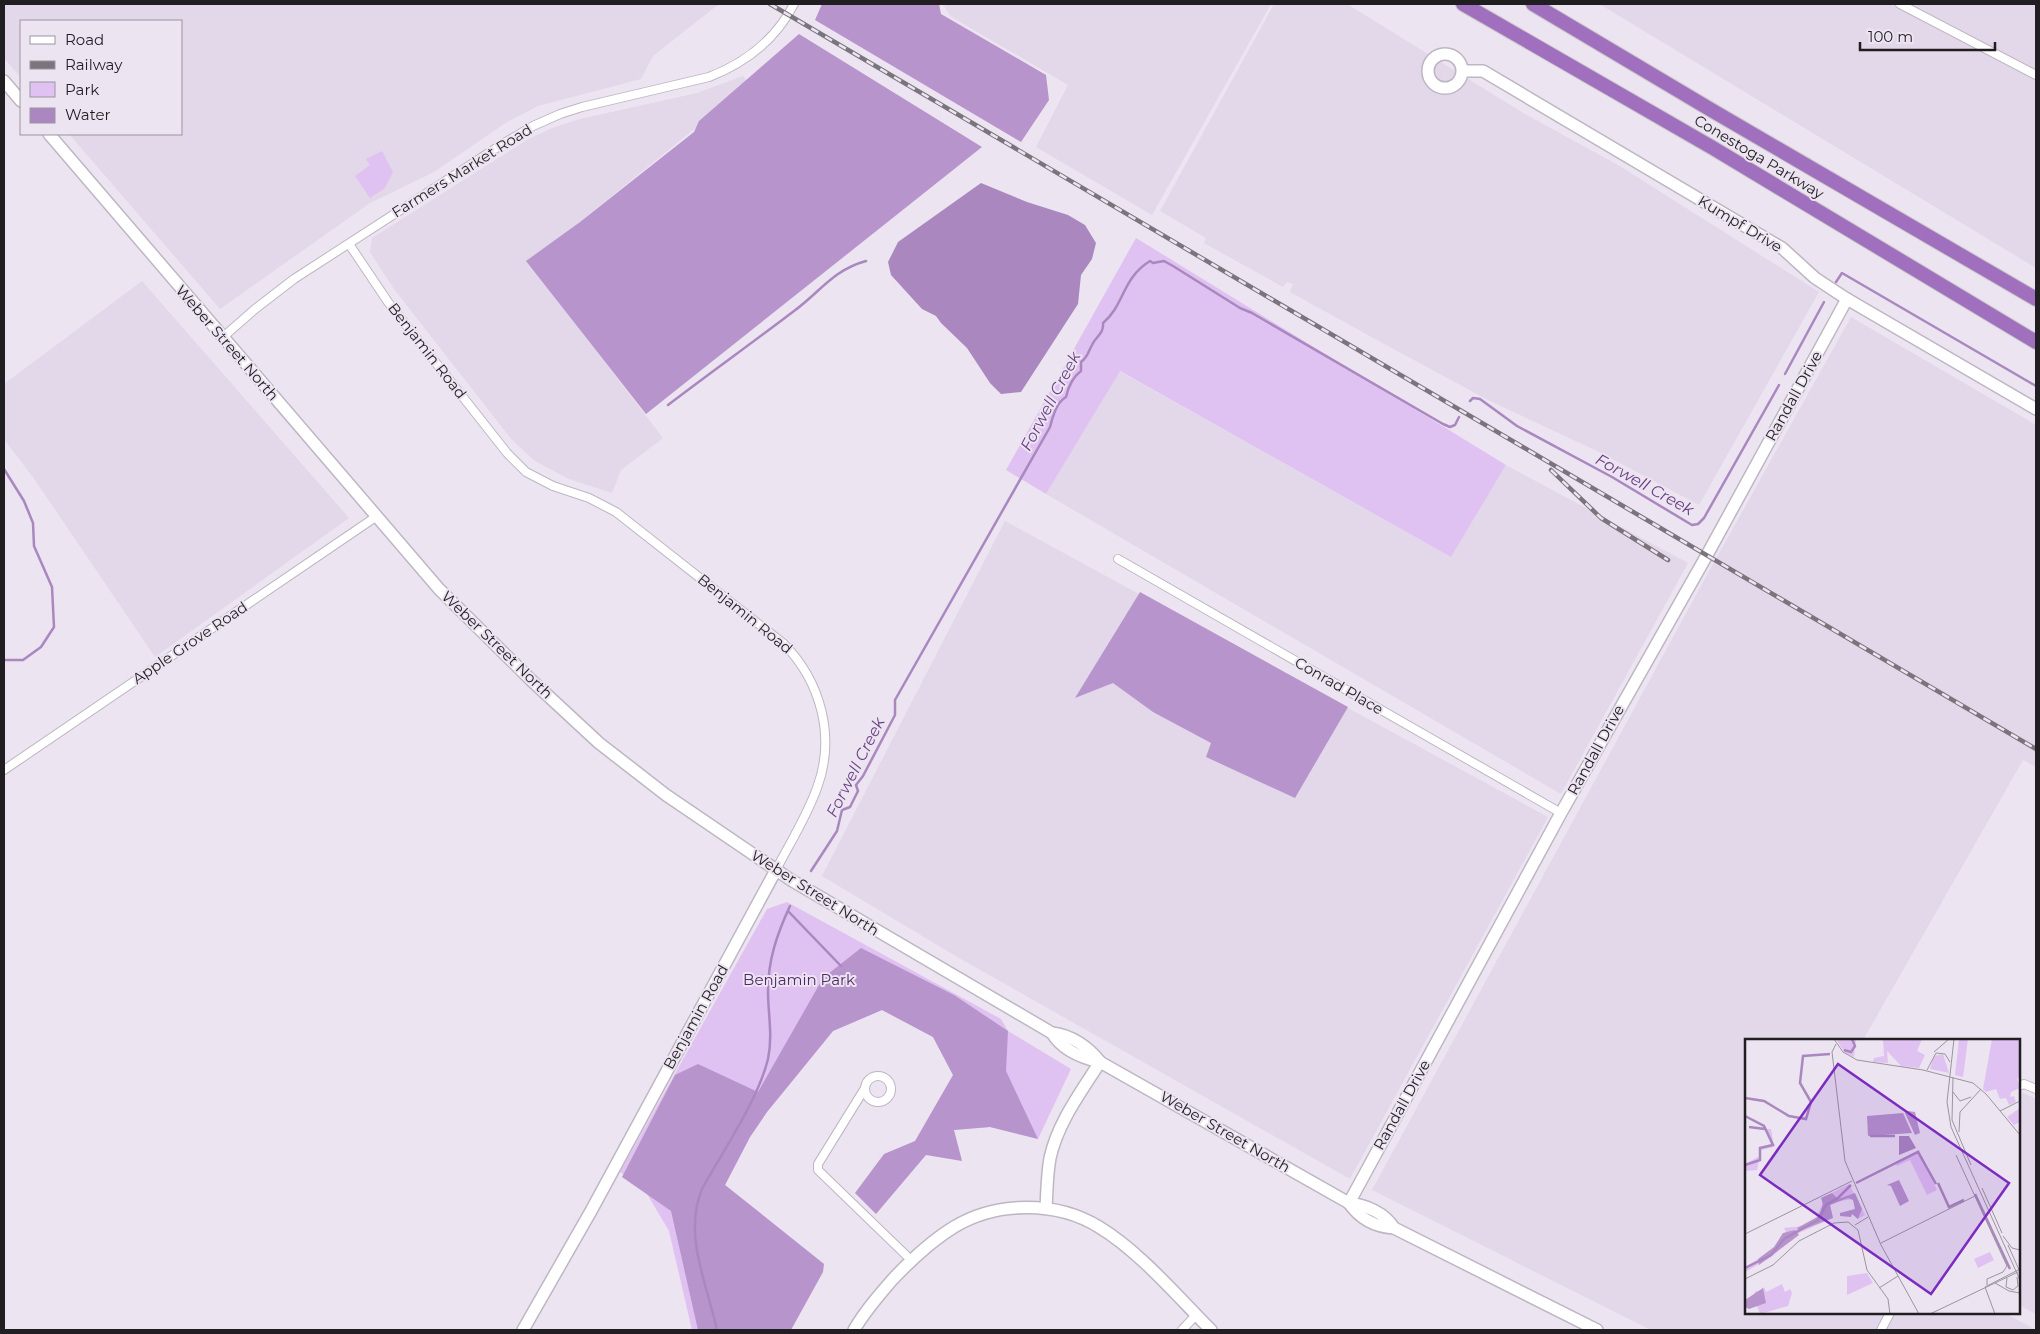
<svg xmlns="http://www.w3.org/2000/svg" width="2040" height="1334" viewBox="0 0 2040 1334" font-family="Montserrat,sans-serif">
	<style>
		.built { fill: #e3d7ea }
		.green { fill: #dfc2f1 }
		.forest { fill: #b795cc }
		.water { fill: #aa88bf }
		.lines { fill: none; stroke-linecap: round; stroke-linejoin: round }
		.stream { stroke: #aa88bf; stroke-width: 2.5 }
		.street-casing { stroke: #beb7c3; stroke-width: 10 }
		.secondary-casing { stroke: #beb7c3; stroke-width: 14 }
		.highway-casing { stroke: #cac9ca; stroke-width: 16 }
		.street { stroke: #fff; stroke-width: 8 }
		.secondary { stroke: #fff; stroke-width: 11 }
		.highway { stroke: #a06fbd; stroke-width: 14 }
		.rail-casing { stroke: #7a747c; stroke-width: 4.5 }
		.rail { stroke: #ece4f1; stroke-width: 2.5; stroke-dasharray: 8; stroke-linecap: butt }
		.labels { text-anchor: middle; stroke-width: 4; stroke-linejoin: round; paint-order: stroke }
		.street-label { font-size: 15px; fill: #211e22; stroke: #ece4f1 }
		.park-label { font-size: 15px; fill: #522769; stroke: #ece4f1 }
		.water-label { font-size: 16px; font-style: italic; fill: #6a3f83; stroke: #ece4f1 }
		.inset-river { fill: none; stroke: #aa88bf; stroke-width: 2.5 }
		.inset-road { fill: none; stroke: #9b959e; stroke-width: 1 }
		.view { fill: #7b2cbf; fill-opacity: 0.15; stroke: #7b2cbf; stroke-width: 2.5 }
		.inset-edge { fill: none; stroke: #211e22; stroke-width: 2.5 }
	</style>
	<rect width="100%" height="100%" fill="#ece4f1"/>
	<!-- built -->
	<g class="built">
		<path d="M4,4H719L653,56L641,79L538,106L507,122L434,172L370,203L220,309L69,134H181V21H21V78L4,58Z"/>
		<path d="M943,4H1271L1152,215L1036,147L1068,85L950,16Z"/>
		<path d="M1274,4H1347L1525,114L1618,165L1819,292L1699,505L1597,451L1490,401L1386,345L1290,292L1293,284L1287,282L1283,287L1204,243L1206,238L1160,211Z"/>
		<path d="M1599,4H2036V268L1606,8Z"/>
		<path d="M743,76L750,84L529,263L663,438L621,470L612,493L569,479L535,461L512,440L394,289L370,252L372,238L527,140L552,128L580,119L697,93Z"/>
		<path d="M142,281L349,518L155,657L35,480L4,439V384Z"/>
		<path d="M1851,317L2036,425V767L2023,760L1863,1040H1746V1313H2005L2036,1330H1651L1372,1190L1708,573Z"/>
		<path d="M1119,371L1451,557L1506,465L1688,563L1561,794L1046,494Z"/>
		<path d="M1005,521L1548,817L1350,1179L959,958L822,876Z"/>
		<path d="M2021,1092L2036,1099V1314L2019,1305V1096Z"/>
	</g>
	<!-- green -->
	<g class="green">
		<path d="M382,151L393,172L385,188L370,198L355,176L370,165L366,159Z"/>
		<path d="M1136,238L1506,465L1451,557L1120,371L1046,494L1006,470Z"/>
		<path d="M787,902L1001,1019L1008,1031L1071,1069L1038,1139L990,1127L954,1130L953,1075L933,1037L882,1010L833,1031L767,1112L750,1137L725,1185L824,1264L789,1330H692L669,1231L643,1187L620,1172L767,909Z"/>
	</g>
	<!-- forest -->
	<g class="forest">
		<path d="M822,4H939L941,14L1046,75L1049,100L1021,142L815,20Z"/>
		<path d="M799,34L982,147L646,414L526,261L580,222L694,132L699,121Z"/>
		<path d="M1140,592L1348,707L1295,798L1206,757L1211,743L1153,712L1113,683L1075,698Z"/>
		<path d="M861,948L954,995L1008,1031L1006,1071L1038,1139L990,1127L954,1130L962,1161L926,1155L876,1214L855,1193L884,1154L915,1141L953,1075L933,1037L882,1010L833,1031L767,1112L750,1137L725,1185L824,1264L823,1272L791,1330H698L671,1211L622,1177L675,1075L698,1064L758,1092L823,978Z"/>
	</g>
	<!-- water -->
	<path class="water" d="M981,183L1027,202L1068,215L1085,225L1096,243L1092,259L1081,275L1078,304L1021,392L1001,394L990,383L967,348L941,323L936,316L922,309L891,275L888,262L898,242Z"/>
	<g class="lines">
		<!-- stream -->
		<g class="stream">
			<path d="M1836,282L1842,273L2036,386"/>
			<path d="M1785,374L1824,302"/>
			<path d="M1470,401L1473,398L1480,399L1517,426L1612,477L1692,525L1698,524L1704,518L1779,385"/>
			<path d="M668,405C710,373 752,343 794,311C820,292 833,270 866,261"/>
			<path d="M4,469L24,501L33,523L34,546L52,587L54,627L41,647L23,660H4"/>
			<path d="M811,871L837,831L842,810L850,807L858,791L856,785L863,776L895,715V700L1050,427C1053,416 1056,403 1066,397C1068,388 1073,377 1081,371V362C1088,357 1088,352 1092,345C1096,336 1104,334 1103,323C1124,306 1122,278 1150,261L1153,263L1164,261L1173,266L1240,308L1252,313L1443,424L1450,427L1455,425L1459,417"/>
			<path d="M788,911L841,966"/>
			<path d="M717,1330C707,1284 683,1235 702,1189C723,1151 758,1100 768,1059C773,1036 768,1014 768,991C768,960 777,934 790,906"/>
		</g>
		<!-- street casing -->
		<g class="street-casing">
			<g id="street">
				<path d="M1900,4L2036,75"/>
				<path d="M349,244L388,302L507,453L526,472L553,486L589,498L616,512L784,644C821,682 836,737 817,788C807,816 790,843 776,870"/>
				<path d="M222,338L255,309L294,279L501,145L533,126L560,114L582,107L709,77C745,63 776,39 794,4"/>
				<path d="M1118,559L1561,813"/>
				<path d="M4,770L377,516"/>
				<circle cx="878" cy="1089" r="13"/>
				<path d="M2019,1086L2024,1084L2036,1089"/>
				<path d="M865,1088L818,1164V1170L911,1260"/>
				<path d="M1182,1330L1196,1315"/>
				<path d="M1881,1330L1890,1313"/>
			</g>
		</g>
		<!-- secondary casing -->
		<g class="secondary-casing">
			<g id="secondary">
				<circle cx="1445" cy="71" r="17"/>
				<path d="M1463,71H1483L1782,248L1815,278L1847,299L2036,409"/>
				<path d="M4,81L21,101"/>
				<path d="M49,134L439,589L531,680L599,743L666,795L791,880L1052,1033C1071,1035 1089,1047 1100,1062"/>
				<path d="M1052,1033C1062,1050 1082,1058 1100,1062L1349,1203C1366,1205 1385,1213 1394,1228"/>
				<path d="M1349,1203L1561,813L1707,555L1847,299"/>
				<path d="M1349,1203C1360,1219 1375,1227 1394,1228L1597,1330"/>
				<path d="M1046,1208C1047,1191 1047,1174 1050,1158C1058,1122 1081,1092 1100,1062"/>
				<path d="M523,1330L591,1211L776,870"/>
				<path d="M854,1330C865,1311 879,1295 893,1279C912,1259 931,1241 954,1227C997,1201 1057,1201 1099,1227C1139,1251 1178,1297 1211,1330"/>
			</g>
		</g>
		<!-- highway casing -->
		<g class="highway-casing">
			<g id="highway">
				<path d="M1463,4L1713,148L2036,342"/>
				<path d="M1533,4L1713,111L2036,299"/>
			</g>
		</g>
		<!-- street -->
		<use href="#street" class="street"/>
		<!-- secondary -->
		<use href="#secondary" class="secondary"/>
		<!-- highway -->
		<use href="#highway" class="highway"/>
		<!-- rail casing -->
		<g class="rail-casing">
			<g id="rail">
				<path d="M770,4L2036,749"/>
				<path d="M1551,470L1601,518L1668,560"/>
			</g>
		</g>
		<!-- rail -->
		<use href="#rail" class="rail"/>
	</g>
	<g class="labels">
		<!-- street labels -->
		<g class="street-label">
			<text transform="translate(1759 157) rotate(31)" y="5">Conestoga Parkway</text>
			<text transform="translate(462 171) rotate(-32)" y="5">Farmers Market Road</text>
			<text transform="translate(1740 224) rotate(31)" y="5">Kumpf Drive</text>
			<text transform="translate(227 343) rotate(49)" y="5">Weber Street North</text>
			<text transform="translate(427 351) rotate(52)" y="5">Benjamin Road</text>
			<text transform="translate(1794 396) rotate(-61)" y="5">Randall Drive</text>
			<text transform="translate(745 614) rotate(39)" y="5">Benjamin Road</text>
			<text transform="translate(190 643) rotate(-34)" y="5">Apple Grove Road</text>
			<text transform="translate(497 645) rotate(44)" y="5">Weber Street North</text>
			<text transform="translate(1339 686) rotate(30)" y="5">Conrad Place</text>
			<text transform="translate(1596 750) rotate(-61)" y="5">Randall Drive</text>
			<text transform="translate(815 893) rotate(32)" y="5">Weber Street North</text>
			<text transform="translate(696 1017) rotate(-61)" y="5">Benjamin Road</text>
			<text transform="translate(1402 1105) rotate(-61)" y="5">Randall Drive</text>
			<text transform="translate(1225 1132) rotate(30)" y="5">Weber Street North</text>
		</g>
		<!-- park labels -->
		<g class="park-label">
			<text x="799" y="985">Benjamin Park</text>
		</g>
		<!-- water labels -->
		<g class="water-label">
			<text transform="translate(1050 401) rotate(-62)" y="6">Forwell Creek</text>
			<text transform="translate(1645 484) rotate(29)" y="6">Forwell Creek</text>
			<text transform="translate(855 767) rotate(-63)" y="6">Forwell Creek</text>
		</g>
	</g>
	<!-- overview -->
	<g transform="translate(1745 1039)">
		<rect width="275" height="275" fill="#ece4f1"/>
		<path d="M91,0H111L109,18L100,14ZM138,0H177L172,12L180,16L174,29L156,27L142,12L143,24L128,23L129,19L139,17ZM214,0H223L218,38L210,36ZM247,0H274L275,37L272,40L275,49L266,53L265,58L269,57L271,63L264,66L261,59L255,60L251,50L241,53L238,50ZM198,15L204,34L185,30L189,17ZM275,69V83L269,86L262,78ZM20,90H26L29,108L16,111L12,131L0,132V125L15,117L14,108L26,105ZM174,111L192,151L182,156L165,121L152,127L150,123ZM104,145L120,176L113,180L107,175L111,166L108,160L89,163L85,166L88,179L54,194L25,219L0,233V228L28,211L41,193L39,189L59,187L71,179L77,166V159ZM245,213L249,221L233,229L229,220ZM122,234L128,244L102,256V237ZM37,245L40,253L45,250L47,254L43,267L15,275L8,257L11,252L16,253L19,248L21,253Z" fill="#dfc2f1"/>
		<path d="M163,72L170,73L175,94L170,96L160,74ZM158,74L167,94L123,97L122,77ZM154,141L164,162L155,167L146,147L142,146ZM87,154L93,160L110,154L117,170L113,180L107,175L106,178L95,177V174L110,170L108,161L103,159L85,166L88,179L54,192L52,189L74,177L78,165L76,159ZM50,191L54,196L14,226L13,220L29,208L38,194ZM18,249L21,264L4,270L0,268V261Z" fill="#b795cc"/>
		<path d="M154,97H164L171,109L154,116Z" fill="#aa88bf"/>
		<path class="inset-river" d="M99,11L106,13L110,7L107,0M0,59L19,62L44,77L61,80L66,63L55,44L58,17L85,15M0,77L19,87L28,106L15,109V121L0,126M4,88L20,90M125,97H150M111,144L173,113L191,145M193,144L204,168L219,161M230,155L265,230M0,229L26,216L39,200L73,181L81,166L93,159L106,146"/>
		<path class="inset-road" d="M89,0L98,13L112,21L178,31L228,44L241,55L275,96M209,0L202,63L206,88L275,241M91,5L87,13L100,122L136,206L174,275M189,13L204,0M182,31L191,14L200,15L205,23M208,38L207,81L226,126M208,53L215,62L226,58M255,72L275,62M214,93L215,73L236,50M211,116L262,227L258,233L242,240V246M237,149L257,194M110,186L123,178M0,195L107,142M258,197L267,209L275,211M136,204L230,157M263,206L275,233M262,239L261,248L268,251L273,247L272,238M0,240L28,226L54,202L89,184L103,183L113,191L122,231L143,260L145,275M250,244L264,252L275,254M134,249L153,237M185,275L273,233M250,275L240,248L275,230"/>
		<path class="view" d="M93,25L264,144L186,255L15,136Z"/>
		<rect width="275" height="275" class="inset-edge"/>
	</g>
	<!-- border -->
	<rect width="2040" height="1334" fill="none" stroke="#211e22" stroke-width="10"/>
	<!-- legend -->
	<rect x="20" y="20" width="162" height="115" fill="#ece4f1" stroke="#9b959e"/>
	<rect x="30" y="36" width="25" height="8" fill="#ffffff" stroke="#9b959e"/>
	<text x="65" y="45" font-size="15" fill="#211e22">Road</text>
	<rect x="30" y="61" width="25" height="8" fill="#7a747c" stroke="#9b959e"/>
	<text x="65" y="70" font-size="15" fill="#211e22">Railway</text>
	<rect x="30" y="82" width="25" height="15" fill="#dfc2f1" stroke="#9b959e"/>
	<text x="65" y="95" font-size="15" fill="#211e22">Park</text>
	<rect x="30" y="108" width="25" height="15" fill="#aa88bf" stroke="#9b959e"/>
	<text x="65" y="120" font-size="15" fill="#211e22">Water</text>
	<!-- scale -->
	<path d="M1860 42v8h135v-8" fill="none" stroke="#211e22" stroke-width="2.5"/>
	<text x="1868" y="42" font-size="15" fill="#211e22" stroke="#ece4f1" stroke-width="4" paint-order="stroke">100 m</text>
</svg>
